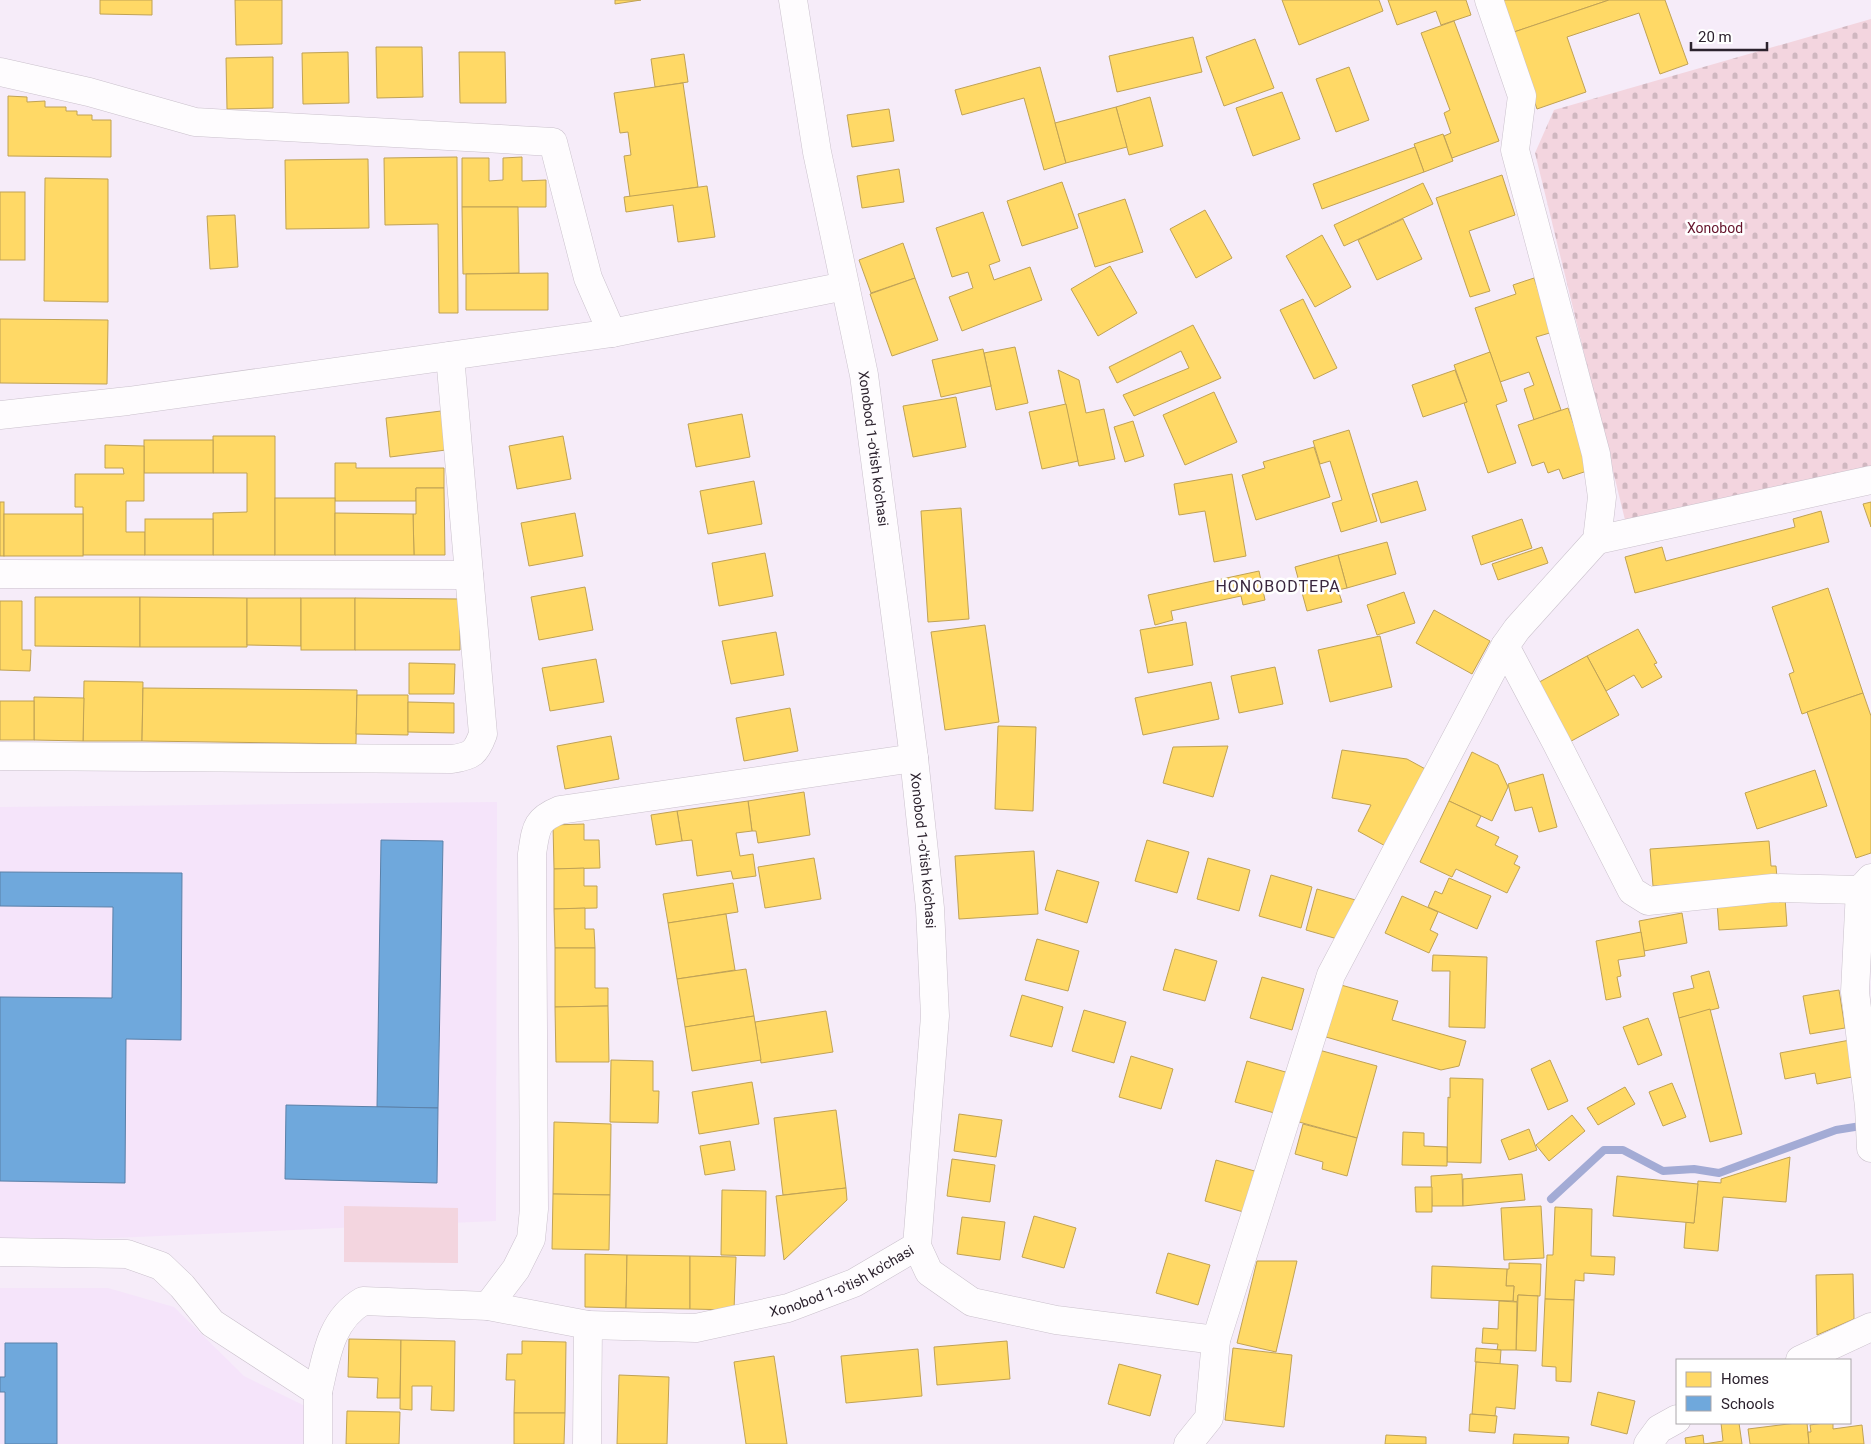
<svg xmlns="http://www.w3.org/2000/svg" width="1871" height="1444" viewBox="0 0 1871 1444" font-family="Roboto,sans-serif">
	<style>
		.built { fill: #f5e4fa }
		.grass { fill: #f3d5df }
		.cemetery { fill: url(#cemetery-stones) }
		.homes { fill: #ffd966; stroke: #c0a255 }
		.schools { fill: #6fa8dc; stroke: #5b80a8 }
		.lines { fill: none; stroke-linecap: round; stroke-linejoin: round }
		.stream { stroke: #a3abd5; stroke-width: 8 }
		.minor-casing { stroke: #cac1cc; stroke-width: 29 }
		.minor { stroke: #fefcfe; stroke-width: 28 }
		.labels { text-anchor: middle; stroke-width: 5; stroke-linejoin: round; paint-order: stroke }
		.park-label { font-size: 14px; fill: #64122a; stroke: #fff }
		.street-label { font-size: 14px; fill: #2c222e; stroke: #fff }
		.quarter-label { font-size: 16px; letter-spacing: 1px; fill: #3a273e; stroke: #fff }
	</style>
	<defs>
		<pattern id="cemetery-stones" width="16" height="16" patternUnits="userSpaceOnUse" patternTransform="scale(1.25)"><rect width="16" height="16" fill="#f3d5df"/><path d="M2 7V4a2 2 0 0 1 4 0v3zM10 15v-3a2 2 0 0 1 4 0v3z" fill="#d0b7c0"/></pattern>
	</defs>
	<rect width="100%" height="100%" fill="#f6ecf9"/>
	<!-- built -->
	<g class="built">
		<path d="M497,802L496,1221L0,1243V807Z"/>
		<path d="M0,1288H108L174,1307L244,1376L305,1406L304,1444H0Z"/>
	</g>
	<!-- grass -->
	<path class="grass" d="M344,1206L458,1208V1263L344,1262Z"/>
	<!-- cemetery -->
	<path class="cemetery" d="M1871,19V472L1626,524L1535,153L1554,110Z"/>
	<!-- homes -->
	<g class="homes">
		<path d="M100,0H152V15L100,14Z"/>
		<path d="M235,0H282V44L236,45Z"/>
		<path d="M615,0H641L615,4Z"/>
		<path d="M1282,0H1379L1383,11L1299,45Z"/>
		<path d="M1388,0H1466L1471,15L1441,25L1436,11L1397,25Z"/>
		<path d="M1499,0H1609L1511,33Z"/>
		<path d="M1609,0H1665L1688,64L1660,74L1639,13L1567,37L1586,92L1537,109L1511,33Z"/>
		<path d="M1454,21L1499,141L1452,158L1444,136L1451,133L1444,113L1450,110L1421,33Z"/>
		<path d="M1193,37L1202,72L1117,92L1109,56Z"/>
		<path d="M1255,39L1274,88L1224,106L1206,57Z"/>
		<path d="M376,47H422L423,97L377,98Z"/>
		<path d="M348,52L349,103L303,104L302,53Z"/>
		<path d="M459,52H505L506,103H460Z"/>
		<path d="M684,54L688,82L655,87L651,59Z"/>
		<path d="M273,57V108L227,109L226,58Z"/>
		<path d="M1040,67L1066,163L1044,170L1024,98L962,115L955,90Z"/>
		<path d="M1349,67L1369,120L1336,132L1316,79Z"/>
		<path d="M683,83L698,187L630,197L624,156L631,155L628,132L620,133L614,93Z"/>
		<path d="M1282,92L1300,139L1253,156L1236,108Z"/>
		<path d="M8,96L27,97V102L45,101V107H66V111H77V115H92V120H111V157L8,156Z"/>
		<path d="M1150,97L1163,146L1129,155L1116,107Z"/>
		<path d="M1116,107L1127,147L1066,163L1055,123Z"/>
		<path d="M889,109L894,141L852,147L847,115Z"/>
		<path d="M1443,134L1453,161L1424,172L1414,144Z"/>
		<path d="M1415,147L1424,172L1322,209L1313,184Z"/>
		<path d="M457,157L458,313H439L438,224L385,225L384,158Z"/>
		<path d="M522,157V181L546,180V207H462V158H489V181L503,180V158Z"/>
		<path d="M368,159L369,228L286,229L285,160Z"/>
		<path d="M899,169L904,202L862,208L857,176Z"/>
		<path d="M1502,175L1515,215L1469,231L1490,291L1470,297L1436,198Z"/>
		<path d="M45,178L108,179V302L44,301Z"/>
		<path d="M1062,182L1078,228L1022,246L1007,201Z"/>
		<path d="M1423,183L1433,204L1344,246L1334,225Z"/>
		<path d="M707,186L715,237L678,242L673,205L626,212L624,197Z"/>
		<rect x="0" y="192" width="25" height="68"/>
		<path d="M1125,199L1143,252L1095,267L1078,214Z"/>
		<path d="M462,207H518L519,273L463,274Z"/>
		<path d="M1205,210L1232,258L1196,278L1170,229Z"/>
		<path d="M983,212L1000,261L989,265L994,280L1030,267L1042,300L962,331L949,297L973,288L968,272L952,277L936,228Z"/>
		<path d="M235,215L238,267L210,269L207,216Z"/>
		<path d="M1403,219L1422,259L1377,280L1358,240Z"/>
		<path d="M1322,235L1351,287L1315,307L1286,256Z"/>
		<path d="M903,243L915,278L871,293L859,260Z"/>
		<path d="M1110,266L1137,313L1098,336L1071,289Z"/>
		<path d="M548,273V310H466V274Z"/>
		<path d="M915,278L938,340L892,356L870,294Z"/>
		<path d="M1534,278L1553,332L1536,337L1561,410L1534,420L1524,389L1534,385L1529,372L1500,382L1475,308L1516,294L1513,285Z"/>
		<path d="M1303,299L1337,368L1314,379L1280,310Z"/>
		<path d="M0,319L108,320L107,384L0,383Z"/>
		<path d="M1193,325L1221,378L1134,416L1123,395L1189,368L1181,351L1117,383L1109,367Z"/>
		<path d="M1015,347L1028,403L996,410L984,353Z"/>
		<path d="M983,349L991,386L941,397L932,360Z"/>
		<path d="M1490,352L1507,401L1496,405L1516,463L1488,473L1464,403L1467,402L1454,365Z"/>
		<path d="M1058,370L1079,380L1086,413L1104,409L1115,459L1079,466Z"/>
		<path d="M1455,370L1467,402L1423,417L1412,385Z"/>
		<path d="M1214,392L1237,442L1185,465L1163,415Z"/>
		<path d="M956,397L966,447L913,457L903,406Z"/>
		<path d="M1066,404L1078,461L1042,469L1029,412Z"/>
		<path d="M1568,408L1590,470L1563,479L1559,469L1548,473L1544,462L1532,466L1518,425Z"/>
		<path d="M441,411L446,450L390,457L386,418Z"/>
		<path d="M742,414L750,457L696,467L688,424Z"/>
		<path d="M1133,421L1144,456L1125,462L1114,427Z"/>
		<path d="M1349,430L1377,521L1341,532L1332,503L1342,500L1330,461L1320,464L1313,441Z"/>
		<path d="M213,436H275V555H213V513L247,512V473H213Z"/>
		<path d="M563,436L571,479L517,489L509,446Z"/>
		<rect x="144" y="440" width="69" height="33"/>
		<path d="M105,445L144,446V501H126V532H145V555H83V507H75V474H124L123,468H105Z"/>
		<path d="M1314,447L1330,497L1256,520L1242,475L1265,468L1263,462Z"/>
		<path d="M335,463H356V468H444V488H416V501H335Z"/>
		<path d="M1232,474L1246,556L1214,562L1205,511L1179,515L1174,484Z"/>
		<path d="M754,481L762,524L708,534L700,491Z"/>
		<path d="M1417,481L1426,510L1381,523L1372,494Z"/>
		<path d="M416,488H444L445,555H414L413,514H416Z"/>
		<rect x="275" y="498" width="60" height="57"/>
		<rect x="0" y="502" width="4" height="54"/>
		<path d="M1871,502V527L1863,504Z"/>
		<path d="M961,508L969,619L928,622L921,511Z"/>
		<path d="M1821,511L1829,542L1635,593L1625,557L1662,547L1666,561L1795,527L1793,519Z"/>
		<path d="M335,513L413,514L414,555H335Z"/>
		<path d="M575,513L583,556L529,566L521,523Z"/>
		<rect x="4" y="514" width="79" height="42"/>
		<rect x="145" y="519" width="68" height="36"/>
		<path d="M1522,519L1532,548L1481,565L1472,536Z"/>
		<path d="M1387,542L1396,574L1347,588L1338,555Z"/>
		<path d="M1542,547L1548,563L1498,580L1492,564Z"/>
		<path d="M765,553L773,596L719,606L712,563Z"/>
		<path d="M1338,555L1347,588L1338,590L1342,602L1307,611L1295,567Z"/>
		<path d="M1259,571L1265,600L1243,605L1241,596L1171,611L1173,620L1155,625L1148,595Z"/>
		<path d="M585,587L593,630L539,640L531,597Z"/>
		<path d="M1828,588L1863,693L1802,714L1789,674L1794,672L1772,607Z"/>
		<path d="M1404,592L1415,623L1377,635L1367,605Z"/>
		<path d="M35,597H140V647L35,646Z"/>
		<path d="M140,597L247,598V647H140Z"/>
		<path d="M247,598H301V646L247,645Z"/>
		<rect x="301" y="598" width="54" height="52"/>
		<path d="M355,598L460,599V650H355Z"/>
		<path d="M0,601H22V650H31L30,671L0,670Z"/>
		<path d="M1434,610L1490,641L1472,674L1416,643Z"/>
		<path d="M1186,622L1193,665L1148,673L1140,630Z"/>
		<path d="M985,625L999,722L945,730L931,632Z"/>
		<path d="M1638,629L1657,663L1654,664L1662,677L1642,688L1634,675L1606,691L1587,656Z"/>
		<path d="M776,632L784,675L731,684L722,641Z"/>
		<path d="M1380,636L1392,687L1330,702L1318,650Z"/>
		<path d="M1587,656L1619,715L1564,745L1532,686Z"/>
		<path d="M596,659L604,702L550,711L542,668Z"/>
		<path d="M409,663L455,664L454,694H409Z"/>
		<path d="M1275,667L1283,704L1239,713L1231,676Z"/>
		<path d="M84,681L143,682L142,741H83Z"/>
		<path d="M1211,682L1219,719L1143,735L1135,698Z"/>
		<path d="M143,688L357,690L356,744L142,741Z"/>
		<path d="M1863,693L1871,716V853L1856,858L1807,712Z"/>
		<path d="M357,695H408V735L356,734Z"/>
		<path d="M34,697L84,698L83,741L34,740Z"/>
		<rect x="0" y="701" width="34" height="39"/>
		<path d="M408,702L454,703V733L408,732Z"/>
		<path d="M790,708L798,751L744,761L736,718Z"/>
		<path d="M998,726L1036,727L1033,811L995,809Z"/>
		<path d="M611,736L619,779L565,789L557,746Z"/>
		<path d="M1228,746L1213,797L1163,783L1173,747Z"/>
		<path d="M1342,750L1407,759L1429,771L1389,848L1358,831L1371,805L1332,798Z"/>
		<path d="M1472,752L1498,765L1508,787L1492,821L1449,801Z"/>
		<path d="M1815,770L1827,806L1757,829L1745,793Z"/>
		<path d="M1543,774L1557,827L1539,832L1532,807L1515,811L1508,784Z"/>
		<path d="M804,792L810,835L758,843L756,831H752L748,801Z"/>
		<path d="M748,801L752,831L736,833L740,856L753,854L756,876L733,879L731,871L697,876L692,840L682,841L677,811Z"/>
		<path d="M1449,801L1481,816L1476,826L1499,837L1495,845L1518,856L1514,864L1520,867L1507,893L1456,869L1452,877L1420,862Z"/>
		<path d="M677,811L682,841L656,845L651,815Z"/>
		<path d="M584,824V840H599L600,868L554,869L553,825Z"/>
		<path d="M1147,840L1189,852L1177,893L1135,881Z"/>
		<path d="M1769,841L1771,866H1776L1777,878L1653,886L1650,849Z"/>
		<path d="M1034,851L1038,914L959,919L955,856Z"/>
		<path d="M814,858L821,899L765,908L758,867Z"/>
		<path d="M1208,858L1250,870L1239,911L1197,899Z"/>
		<path d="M584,868V886H597V908L554,909V869Z"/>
		<path d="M1057,870L1099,882L1087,923L1045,910Z"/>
		<path d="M1271,875L1312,887L1301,928L1259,916Z"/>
		<path d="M1449,878L1491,896L1477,929L1428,907L1435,891L1442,894Z"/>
		<path d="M733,883L738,912L668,923L663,894Z"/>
		<path d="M1317,889L1359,901L1348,942L1306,930Z"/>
		<path d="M1402,896L1438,912L1430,930L1438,934L1429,953L1385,933Z"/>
		<path d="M1785,898L1787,926L1719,930L1717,902Z"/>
		<path d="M585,908V929H594L595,948H555L554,909Z"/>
		<path d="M1682,913L1687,943L1644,951L1639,921Z"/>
		<path d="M726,914L735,970L677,979L668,923Z"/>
		<path d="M1641,932L1645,956L1618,960L1621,976L1617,977L1621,997L1606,1000L1596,941Z"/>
		<path d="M1037,939L1079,951L1068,991L1025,980Z"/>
		<path d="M555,948H595V988H608V1006L555,1007Z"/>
		<path d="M1175,949L1217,961L1205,1001L1163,990Z"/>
		<path d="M1433,955L1487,957L1485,1028L1449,1027L1450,971H1432Z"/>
		<path d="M746,969L754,1016L685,1027L677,979Z"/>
		<path d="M1709,971L1719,1008L1679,1018L1673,993L1694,988L1691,976Z"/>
		<path d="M1262,977L1304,989L1292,1030L1250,1018Z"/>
		<path d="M1341,985L1398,1001L1392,1020L1466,1041L1459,1066L1441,1070L1326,1037Z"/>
		<path d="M1839,990L1845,1028L1810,1034L1803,996Z"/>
		<path d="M1022,995L1063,1007L1052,1047L1010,1036Z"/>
		<path d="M608,1006L609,1062H556L555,1007Z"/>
		<path d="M1710,1009L1742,1134L1710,1142L1679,1018Z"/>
		<path d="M1084,1010L1126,1022L1114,1063L1072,1051Z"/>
		<path d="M826,1011L833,1052L761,1063L755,1022Z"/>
		<path d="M754,1016L761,1060L692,1071L685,1027Z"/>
		<path d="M1648,1018L1662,1055L1638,1065L1623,1027Z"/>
		<path d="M1850,1040L1857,1076L1817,1084L1815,1073L1785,1079L1780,1053Z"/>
		<path d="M1319,1050L1377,1066L1357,1138L1299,1122Z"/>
		<path d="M1131,1056L1173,1069L1161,1109L1119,1097Z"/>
		<path d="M611,1060L653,1061V1091H659L658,1123L610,1122Z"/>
		<path d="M1550,1060L1568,1101L1548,1110L1531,1069Z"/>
		<path d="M1247,1061L1289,1073L1278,1114L1235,1102Z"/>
		<path d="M1450,1078L1483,1079L1481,1163L1447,1162L1448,1097L1450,1098Z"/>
		<path d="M752,1082L759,1124L699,1134L692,1092Z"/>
		<path d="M1672,1083L1686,1117L1663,1126L1649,1092Z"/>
		<path d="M1625,1087L1635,1104L1598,1125L1587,1108Z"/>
		<path d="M836,1110L846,1188L783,1195L774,1118Z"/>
		<path d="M959,1114L1002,1120L996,1157L954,1151Z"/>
		<path d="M1572,1115L1585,1131L1549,1161L1536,1145Z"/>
		<path d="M554,1122L611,1124L610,1195L553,1194Z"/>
		<path d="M1303,1124L1357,1138L1347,1176L1322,1169L1323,1162L1295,1154Z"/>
		<path d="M1529,1129L1537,1150L1509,1160L1501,1140Z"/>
		<path d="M1403,1132L1424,1133V1146L1447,1147V1166L1402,1165Z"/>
		<path d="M730,1141L735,1170L705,1175L700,1146Z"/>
		<path d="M1790,1157L1786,1202L1723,1197L1718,1251L1684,1248L1686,1222L1694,1223L1698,1181L1721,1183V1179Z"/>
		<path d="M952,1159L995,1165L990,1202L947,1196Z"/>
		<path d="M1216,1160L1258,1172L1247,1213L1205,1201Z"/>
		<path d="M1462,1174L1463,1206H1432L1431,1176Z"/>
		<path d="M1522,1174L1525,1200L1463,1206V1179Z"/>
		<path d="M1617,1176L1698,1184L1694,1223L1613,1216Z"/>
		<path d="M1415,1187H1432V1212H1416Z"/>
		<path d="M846,1188L847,1200L784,1260L776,1196Z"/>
		<path d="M722,1190L766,1191L765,1256L721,1255Z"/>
		<path d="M553,1194L610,1195L609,1250L552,1249Z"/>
		<path d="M1541,1206L1544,1258L1504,1260L1501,1208Z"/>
		<path d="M1555,1207L1592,1209L1591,1256L1615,1257L1614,1275L1584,1273V1281L1575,1280L1574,1300L1545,1299L1547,1255H1553Z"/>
		<path d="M1034,1216L1076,1228L1064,1268L1022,1257Z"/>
		<path d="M962,1217L1005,1222L1000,1260L957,1254Z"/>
		<path d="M1168,1253L1210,1265L1198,1305L1156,1293Z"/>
		<path d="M585,1254L627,1255L626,1308L585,1307Z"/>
		<path d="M627,1255L690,1256V1309L626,1308Z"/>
		<path d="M690,1256L736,1257L734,1310L690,1309Z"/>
		<path d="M1257,1261H1297L1276,1352L1237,1343Z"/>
		<path d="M1509,1263L1541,1264L1540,1296L1518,1295L1517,1302L1513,1301L1514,1286H1506L1507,1269H1509Z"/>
		<path d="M1432,1266L1507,1269L1506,1286H1514L1513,1301L1431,1298Z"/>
		<path d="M1853,1274L1854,1319L1817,1335L1816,1275Z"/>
		<path d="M1518,1295L1538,1296L1536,1351L1516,1350Z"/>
		<path d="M1545,1299L1574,1300L1571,1382L1556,1381V1367L1542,1366Z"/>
		<path d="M1499,1301L1517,1302L1516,1350H1497L1498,1344L1482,1343L1483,1328L1498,1329Z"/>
		<path d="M349,1339L401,1340L400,1398H377L378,1378L348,1377Z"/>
		<path d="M401,1340L455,1341L454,1411L431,1410L432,1386H412V1410L400,1409Z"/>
		<path d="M522,1341L566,1342L565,1413H514L515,1380H506L507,1354H522Z"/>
		<path d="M1007,1341L1010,1379L937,1385L934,1347Z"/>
		<path d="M1233,1348L1292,1355L1284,1427L1225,1420Z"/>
		<path d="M1476,1348L1501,1350L1500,1364L1475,1362Z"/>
		<path d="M918,1349L922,1396L846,1403L841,1356Z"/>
		<path d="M774,1356L787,1444H746L734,1362Z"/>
		<path d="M1476,1362L1518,1365L1515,1409L1496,1407L1495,1416L1472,1414Z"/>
		<path d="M1119,1364L1161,1375L1150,1416L1108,1404Z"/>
		<path d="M619,1375L669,1377L667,1444H617Z"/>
		<path d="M1598,1392L1635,1401L1627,1434L1591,1425Z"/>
		<path d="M347,1411L400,1412L399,1444H346Z"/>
		<path d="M514,1413H565L564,1444H514Z"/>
		<path d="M1470,1414L1497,1416L1495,1433L1469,1431Z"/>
		<path d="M1721,1423H1739L1742,1444H1686L1685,1438L1703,1435L1704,1444L1723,1441Z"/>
		<path d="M1796,1423H1807L1809,1444H1750L1748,1429Z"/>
		<path d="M1824,1423H1833V1429L1862,1425L1864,1444H1809L1808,1432H1811L1810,1425Z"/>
		<path d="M1514,1434L1569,1437L1568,1444H1513Z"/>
		<path d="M1386,1435L1426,1437V1444H1385Z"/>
	</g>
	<!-- schools -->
	<g class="schools">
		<path d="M381,840L443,841L438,1108L377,1107Z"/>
		<path d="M0,872L182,873L181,1040L126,1039L125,1183L0,1181V997L112,998L113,907L0,906Z"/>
		<path d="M286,1105L438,1108L437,1183L285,1179Z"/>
		<path d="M5,1343H57V1444H5V1392H0V1377H5Z"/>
	</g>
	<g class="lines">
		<!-- stream -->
		<path class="stream" d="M1551,1199L1604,1150H1623L1663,1171L1694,1169L1719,1173L1836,1130L1867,1125"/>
		<!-- minor casing -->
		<g class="minor-casing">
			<g id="minor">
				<path id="s1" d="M793,0L817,152L864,375L914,758L930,908L935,1016L917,1246L929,1272L972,1302L1056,1320L1216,1340"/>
				<path d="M0,72L89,92L195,122L553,142L588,278L612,333"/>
				<path d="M0,415L128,401L612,333L845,286"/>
				<path d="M1597,540L1871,480"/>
				<path d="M0,574L469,575"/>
				<path d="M1505,646L1556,742L1632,891L1648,901L1773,888L1860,890L1871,878"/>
				<path d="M0,756L452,759C472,756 476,753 483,734L450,356"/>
				<path d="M1860,890L1855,992L1869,1106L1871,1148"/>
				<path d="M0,1252L127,1254L161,1266L182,1286L212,1323L318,1392V1444"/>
				<path d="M488,1306L516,1269L531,1239L534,1209L532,854C536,829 535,820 560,810L914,758"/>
				<path d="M1800,1360L1871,1327"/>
				<path d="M318,1392C326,1358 330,1320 363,1301L488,1306L588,1325"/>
				<path id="s2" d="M587,1444L588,1325L696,1328L788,1308L854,1283L917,1246"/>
				<path d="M1188,1444L1209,1418L1216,1340L1331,975L1505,646L1517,629L1597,540L1602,497L1596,454L1515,150L1522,96L1489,0"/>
				<path d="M1648,1444L1659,1429L1677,1419"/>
			</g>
		</g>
		<!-- minor -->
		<use href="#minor" class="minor"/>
	</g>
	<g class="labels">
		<!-- park labels -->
		<g class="park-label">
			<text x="1715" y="233">Xonobod</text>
		</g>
		<!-- street labels -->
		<g class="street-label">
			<text dy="5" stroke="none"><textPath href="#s1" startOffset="456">Xonobod 1-o'tish ko'chasi</textPath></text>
			<text dy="5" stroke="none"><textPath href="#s1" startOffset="861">Xonobod 1-o'tish ko'chasi</textPath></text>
			<text dy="5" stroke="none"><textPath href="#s2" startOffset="381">Xonobod 1-o'tish ko'chasi</textPath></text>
		</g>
		<!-- quarter labels -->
		<g class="quarter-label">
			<text x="1278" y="592">HONOBODTEPA</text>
		</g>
	</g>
	<!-- legend -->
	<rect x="1676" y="1359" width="175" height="65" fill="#ffffff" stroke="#aba7ab"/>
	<rect x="1686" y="1372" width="25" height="15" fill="#ffd966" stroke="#aba7ab"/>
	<text x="1721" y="1384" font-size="15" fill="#2c222e">Homes</text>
	<rect x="1686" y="1396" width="25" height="15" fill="#6fa8dc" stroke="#aba7ab"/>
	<text x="1721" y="1409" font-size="15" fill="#2c222e">Schools</text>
	<!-- scale -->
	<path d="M1691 42v8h76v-8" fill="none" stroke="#2c222e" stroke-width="2.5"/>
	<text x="1698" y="42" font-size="15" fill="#2c222e" stroke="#ffffff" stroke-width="4" paint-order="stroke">20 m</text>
</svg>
